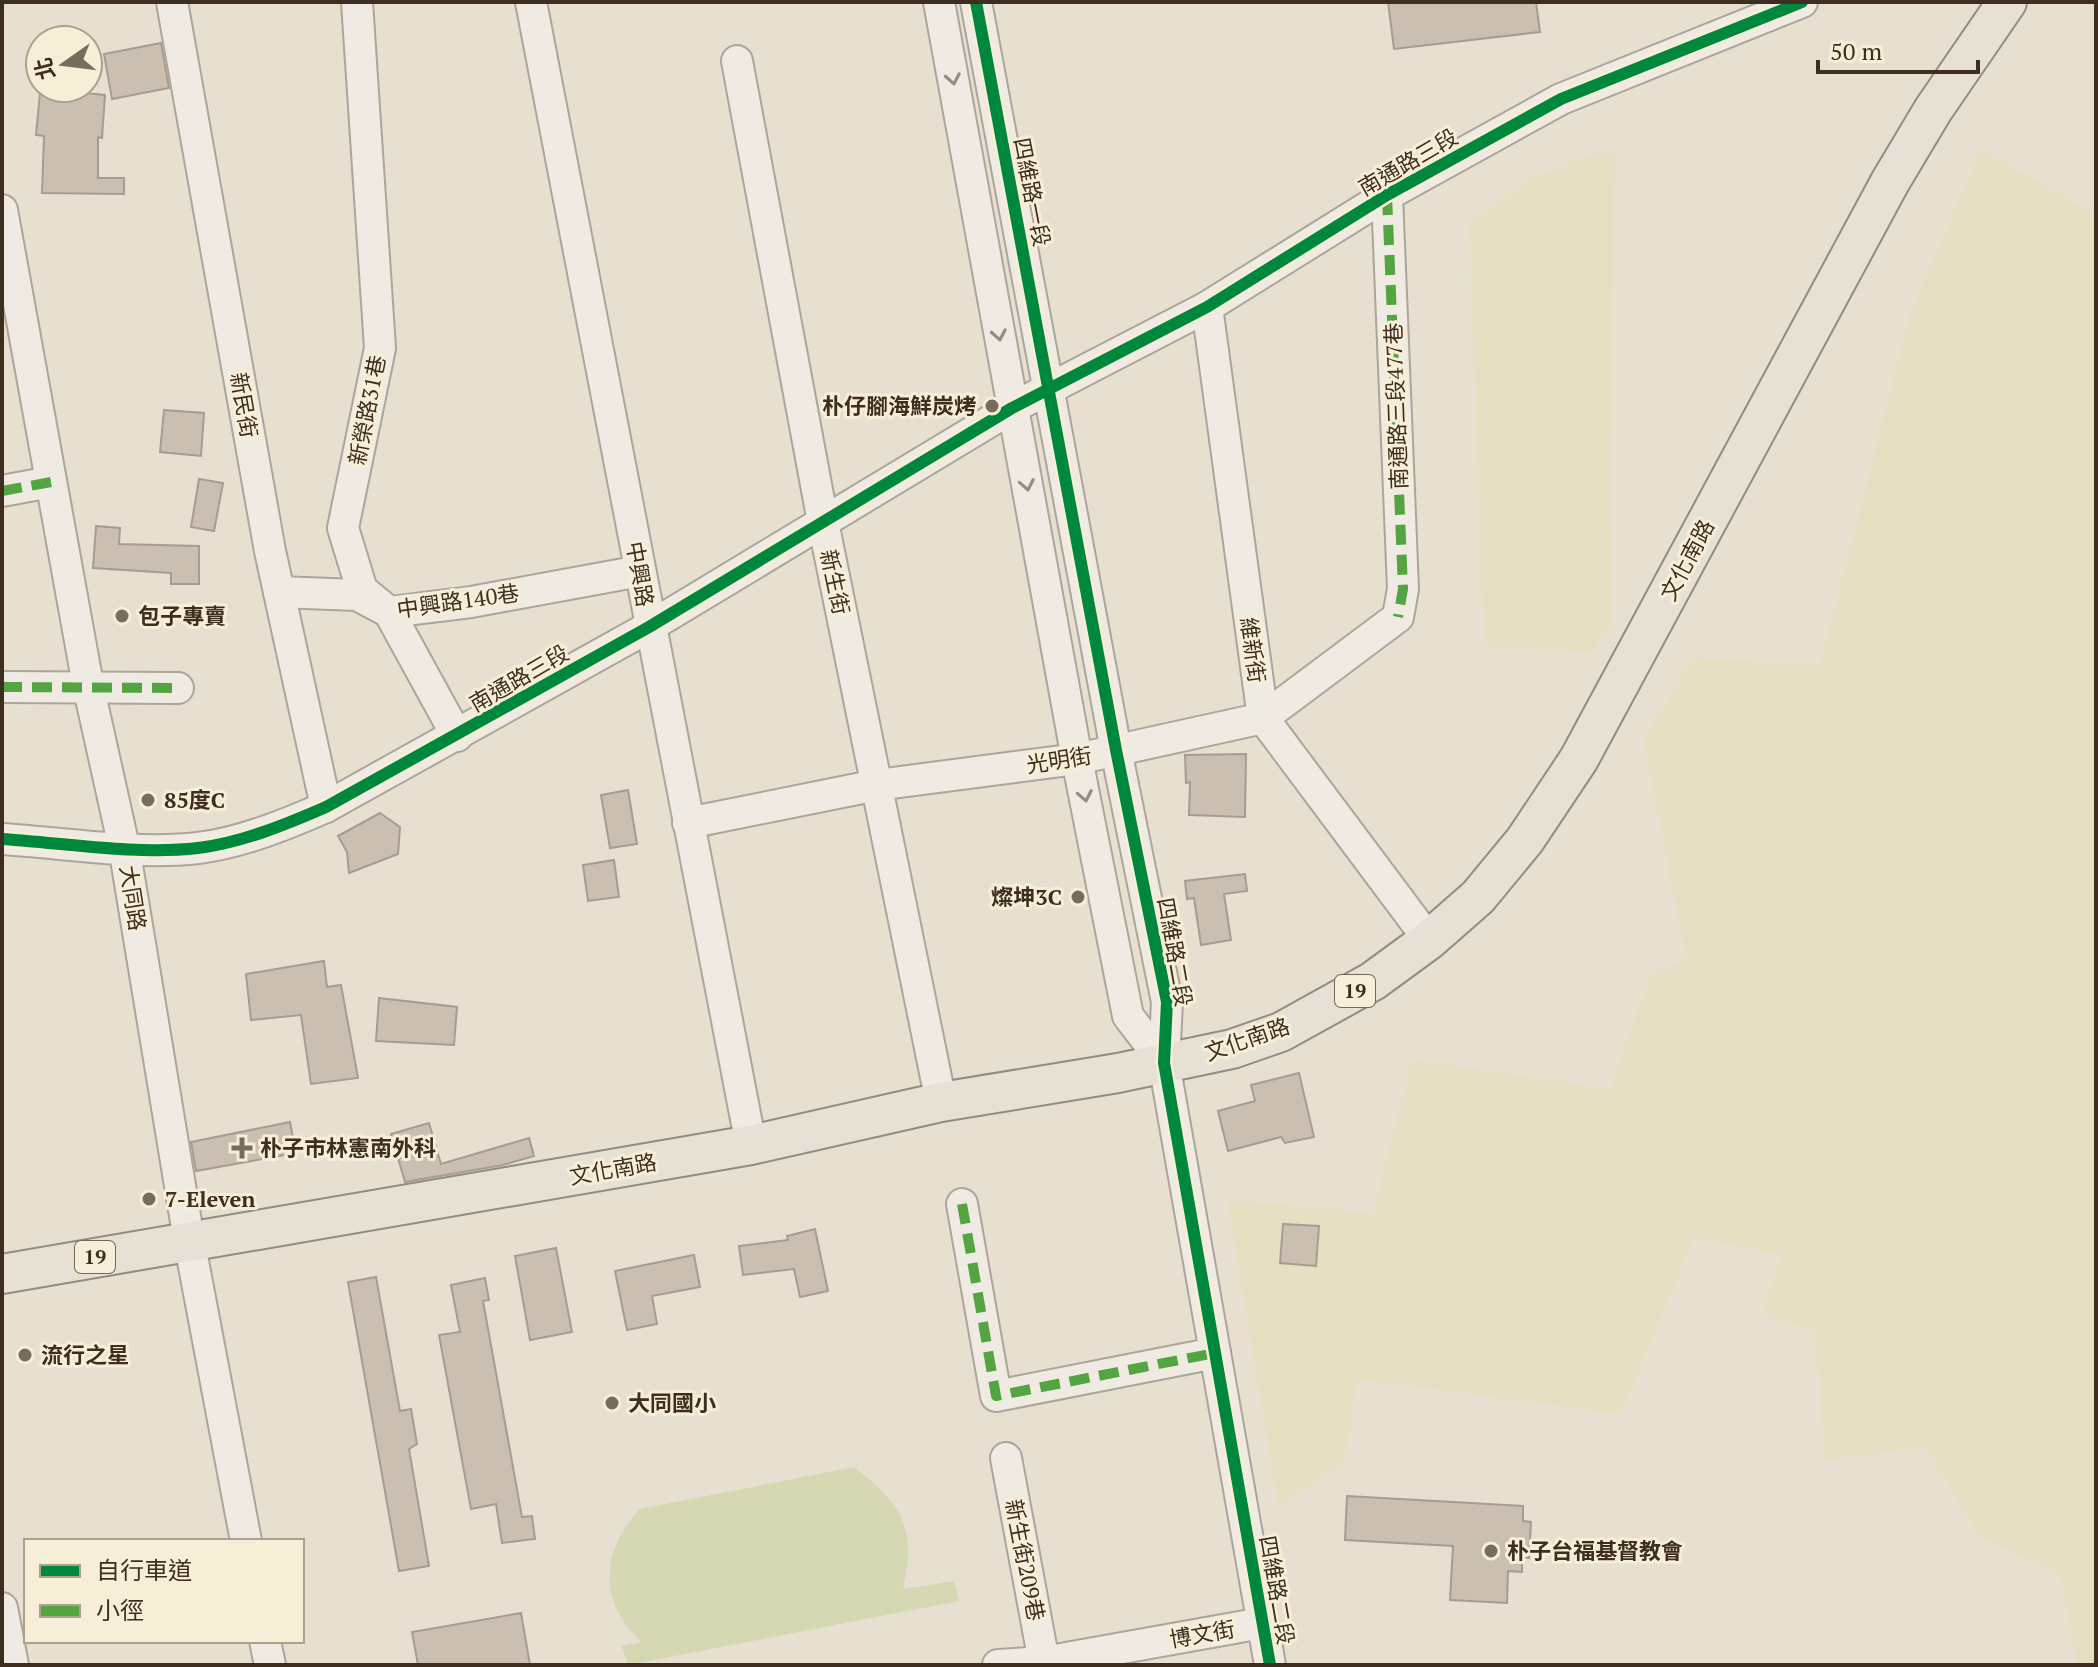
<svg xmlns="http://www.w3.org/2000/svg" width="2098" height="1667" viewBox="0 0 2098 1667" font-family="'PT Serif','Noto Sans TC',serif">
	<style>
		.farmland { fill: #e6dfc2 }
		.green { fill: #d6d7b3 }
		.building { fill: #cbbfb2; stroke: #a89c90; stroke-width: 2 }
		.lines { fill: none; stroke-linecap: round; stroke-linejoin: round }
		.minor-casing { stroke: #ada599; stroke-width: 34 }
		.major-casing { stroke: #928b80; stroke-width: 42 }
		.minor { stroke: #efebe3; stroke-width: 30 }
		.major { stroke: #e6e1d4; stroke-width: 38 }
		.quiet { stroke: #54a441; stroke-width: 10; stroke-dasharray: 20 10; stroke-linecap: butt }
		.cycleway-casing { stroke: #f7eed8; stroke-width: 17 }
		.cycleway { stroke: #00873e; stroke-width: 12 }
		.oneway { stroke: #968c82 }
		.poi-dot { fill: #786c5e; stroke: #f7eed8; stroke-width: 3 }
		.labels { text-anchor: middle; stroke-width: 6; stroke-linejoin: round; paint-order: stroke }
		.shield { fill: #f7eed8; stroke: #756857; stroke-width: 2 }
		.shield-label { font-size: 20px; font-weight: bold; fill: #3d2e20 }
		.street-label { font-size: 22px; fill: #3d2e20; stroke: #f7eed8 }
		.poi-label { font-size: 22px; font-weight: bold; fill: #3d2e20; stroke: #f7eed8; text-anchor: start }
	</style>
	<rect width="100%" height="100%" fill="#e7e0d1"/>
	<!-- farmland -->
	<g class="farmland">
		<path d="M1614,147L1612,618L1593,652L1484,645L1469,223L1533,177Z"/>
		<path d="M1981,149L2096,215V1665H2077L2060,1575L1976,1533L1926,1447L1825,1460L1815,1331L1761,1314L1783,1255L1694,1237L1621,1414L1358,1379L1344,1464L1278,1507L1227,1200L1373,1213L1412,1060L1610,1089L1651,973L1687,962L1643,740L1694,658L1820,666L1910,313Z"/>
	</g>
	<!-- green -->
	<path class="green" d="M854,1467C902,1504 917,1527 903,1589L954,1581L959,1601L628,1665L622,1646L642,1642C597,1602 601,1550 640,1509Z"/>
	<!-- building -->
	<g class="building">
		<path d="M1388,2H1536L1540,32L1394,49Z"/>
		<path d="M161,43L169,88L112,99L104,54Z"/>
		<path d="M75,92L105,95L102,138L98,137V178H124V194L42,193L44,136L36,135L40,93L75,96Z"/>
		<path d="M164,410L204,413L201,456L160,452Z"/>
		<path d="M199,479L223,483L214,531L191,527Z"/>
		<path d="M96,526L120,528L119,544L199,546V584H171V573L93,568Z"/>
		<path d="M1246,754L1245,817L1189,815L1190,782L1186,783L1185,755Z"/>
		<path d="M628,790L637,844L610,848L601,795Z"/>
		<path d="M380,813L400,827L398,854L349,873L347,852L338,836Z"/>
		<path d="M614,860L619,897L588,901L583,865Z"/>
		<path d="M1245,874L1247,891L1224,894L1231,940L1201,945L1194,898L1187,899L1185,881Z"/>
		<path d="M324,961L327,987L341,985L358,1078L311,1084L301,1015L251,1020L246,974Z"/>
		<path d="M379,998L457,1007L454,1045L376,1041Z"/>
		<path d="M1299,1073L1314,1137L1285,1143L1281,1137L1228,1151L1218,1111L1255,1101L1251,1085Z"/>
		<path d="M290,1122L296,1153L196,1171L191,1142Z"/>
		<path d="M429,1123L441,1164L529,1138L534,1156L503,1165L405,1182L391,1134Z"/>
		<path d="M1283,1224L1319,1226L1316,1266L1280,1263Z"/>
		<path d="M815,1229L828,1291L800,1297L794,1269L743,1275L739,1246L788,1240L787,1236Z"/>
		<path d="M556,1248L572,1332L530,1340L515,1256Z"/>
		<path d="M694,1255L700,1287L652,1296L657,1324L627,1330L615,1271Z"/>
		<path d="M376,1277L400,1411L411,1409L417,1444L409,1449L429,1566L399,1571L348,1282Z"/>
		<path d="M485,1278L489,1300L483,1301L522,1517L532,1516L535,1539L502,1543L496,1504L471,1509L439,1335L460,1332L451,1285Z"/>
		<path d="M1347,1496L1523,1506V1521L1531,1522L1529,1558L1522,1557V1572L1508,1571L1507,1603L1450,1600L1453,1546L1345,1540Z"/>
		<path d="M521,1613L530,1665H418L412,1632Z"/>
	</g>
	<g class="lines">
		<!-- minor casing -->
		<g class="minor-casing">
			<g id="minor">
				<path d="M172,2L270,551L326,807"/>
				<path d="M357,2L380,348L343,528L362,590L389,612L457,736"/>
				<path d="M531,2L751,1145"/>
				<path d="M939,2L1077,759L1128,1016L1164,1063"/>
				<path d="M976,2L1116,750L1167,1002L1164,1063L1270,1665"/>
				<path d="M737,61L823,522L941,1102"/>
				<path d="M2,210L88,685L124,847L189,1240L246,1541"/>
				<path d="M1207,307L1263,718L1429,940"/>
				<path d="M2,491L51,482"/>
				<path d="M279,592L357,595L389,612L471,602L640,571"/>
				<path d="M2,687L178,688"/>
				<path d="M688,823L877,785L1077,759L1263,718L1398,617L1403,589L1387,195"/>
				<path d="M2,839C65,843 135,855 198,848C241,843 287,824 326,807L649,627L1012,408L1207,307L1387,195L1561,99L1802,2"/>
				<path d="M962,1204L996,1396L1215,1353"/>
				<path d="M1006,1458L1044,1662"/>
				<path d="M2,1608L13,1665"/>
				<path d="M265,1641L270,1665"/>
				<path d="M998,1665L1044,1662L1262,1623"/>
			</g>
		</g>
		<!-- major casing -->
		<g class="major-casing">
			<path id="major" d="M2,1274L751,1145L941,1102L1118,1073L1232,1049L1281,1032L1373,981L1429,940L1478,897L1525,840L1579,759L1890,182L1933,110L2007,2"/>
		</g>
		<!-- minor -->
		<use href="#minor" class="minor"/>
		<!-- major -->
		<use href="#major" class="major"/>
		<!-- quiet -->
		<g class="quiet">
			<path d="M1387,195L1403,589L1398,617"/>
			<path d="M2,491L51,482"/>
			<path d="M2,687L178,688"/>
			<path d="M962,1204L996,1396L1215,1353"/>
		</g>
		<!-- cycleway casing -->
		<g class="cycleway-casing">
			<g id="cycleway">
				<path d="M976,2L1116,750L1167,1002L1164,1063L1270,1665"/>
				<path d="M2,839C65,843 135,855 198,848C241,843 287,824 326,807L649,627L1012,408L1207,307L1387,195L1561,99L1802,2"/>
			</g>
		</g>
		<!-- cycleway -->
		<use href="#cycleway" class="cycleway"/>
	</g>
	<!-- one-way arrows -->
	<defs><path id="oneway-chevron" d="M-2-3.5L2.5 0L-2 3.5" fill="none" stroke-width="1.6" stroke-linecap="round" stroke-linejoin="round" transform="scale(2)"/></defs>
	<g class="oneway">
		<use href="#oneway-chevron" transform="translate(953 79) rotate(80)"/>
		<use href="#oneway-chevron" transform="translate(999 335) rotate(80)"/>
		<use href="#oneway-chevron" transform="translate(1027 485) rotate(79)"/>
		<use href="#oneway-chevron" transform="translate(1085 796) rotate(79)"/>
	</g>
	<!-- markers -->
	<g class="poi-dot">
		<circle cx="992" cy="406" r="8"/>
		<circle cx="122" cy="616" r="8"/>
		<circle cx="148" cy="800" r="8"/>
		<circle cx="1078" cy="897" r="8"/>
		<path d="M238 1136h8v8h8v8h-8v8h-8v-8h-8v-8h8z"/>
		<circle cx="149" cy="1199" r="8"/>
		<circle cx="25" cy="1355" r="8"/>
		<circle cx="612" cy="1403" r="8"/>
		<circle cx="1491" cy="1551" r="8"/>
	</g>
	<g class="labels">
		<!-- shield labels -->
		<g class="shield">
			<rect x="1335" y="975" width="40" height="32" rx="6"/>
			<rect x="75" y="1241" width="40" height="32" rx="6"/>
		</g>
		<g class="shield-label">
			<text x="1355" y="998">19</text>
			<text x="95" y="1264">19</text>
		</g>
		<!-- street labels -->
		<g class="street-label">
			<text transform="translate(1408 162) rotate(-30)" y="8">南通路三段</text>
			<text transform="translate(1032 192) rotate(79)" y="8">四維路一段</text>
			<text transform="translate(244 405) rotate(80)" y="8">新民街</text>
			<text transform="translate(1396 406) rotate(-92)" y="8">南通路三段477巷</text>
			<text transform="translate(367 410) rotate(-79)" y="8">新榮路31巷</text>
			<text transform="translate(1687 560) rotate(-62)" y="8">文化南路</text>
			<text transform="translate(640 574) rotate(80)" y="8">中興路</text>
			<text transform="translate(835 582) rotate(78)" y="8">新生街</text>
			<text transform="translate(458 601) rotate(-8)" y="8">中興路140巷</text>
			<text transform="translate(1253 650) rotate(82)" y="8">維新街</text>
			<text transform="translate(519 678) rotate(-30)" y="8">南通路三段</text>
			<text transform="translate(1059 760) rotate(-9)" y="8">光明街</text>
			<text transform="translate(133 898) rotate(81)" y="8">大同路</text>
			<text transform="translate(1175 952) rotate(80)" y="8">四維路二段</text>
			<text transform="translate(1247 1039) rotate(-19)" y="8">文化南路</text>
			<text transform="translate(613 1169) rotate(-10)" y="8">文化南路</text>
			<text transform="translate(1025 1560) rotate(79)" y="8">新生街209巷</text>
			<text transform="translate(1277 1590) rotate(80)" y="8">四維路二段</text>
			<text transform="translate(1202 1634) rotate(-10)" y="8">博文街</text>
		</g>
		<!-- poi labels -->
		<g class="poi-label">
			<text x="976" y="414" text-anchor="end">朴仔腳海鮮炭烤</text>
			<text x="138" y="624">包子專賣</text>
			<text x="164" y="808">85度C</text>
			<text x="1062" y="905" text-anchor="end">燦坤3C</text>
			<text x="260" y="1156">朴子市林憲南外科</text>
			<text x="165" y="1207">7-Eleven</text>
			<text x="41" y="1363">流行之星</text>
			<text x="628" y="1411">大同國小</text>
			<text x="1507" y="1559">朴子台福基督教會</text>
		</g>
	</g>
	<!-- border -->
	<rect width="2098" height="1667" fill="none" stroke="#3d2e20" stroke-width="8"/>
	<!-- legend -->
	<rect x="24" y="1539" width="280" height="104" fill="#f7eed8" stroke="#ada18e" stroke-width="2"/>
	<rect x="40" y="1565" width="40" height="12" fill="#00873e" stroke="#ada18e" stroke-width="2"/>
	<text x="96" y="1579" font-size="24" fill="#3d2e20">自行車道</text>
	<rect x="40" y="1605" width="40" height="12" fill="#54a441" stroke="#ada18e" stroke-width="2"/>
	<text x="96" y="1619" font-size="24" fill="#3d2e20">小徑</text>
	<!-- north arrow -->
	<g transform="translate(64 64) rotate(256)"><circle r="38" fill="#f7eed8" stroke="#ada18e" stroke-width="2"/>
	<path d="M0-6L14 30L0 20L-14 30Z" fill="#786c5e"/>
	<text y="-12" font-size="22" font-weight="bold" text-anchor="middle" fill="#3d2e20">北</text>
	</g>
	<!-- scale -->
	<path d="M1818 60v12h160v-12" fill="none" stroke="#3d2e20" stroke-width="4"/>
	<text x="1830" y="60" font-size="24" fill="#3d2e20" stroke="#f7eed8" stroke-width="6" paint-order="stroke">50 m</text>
</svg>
